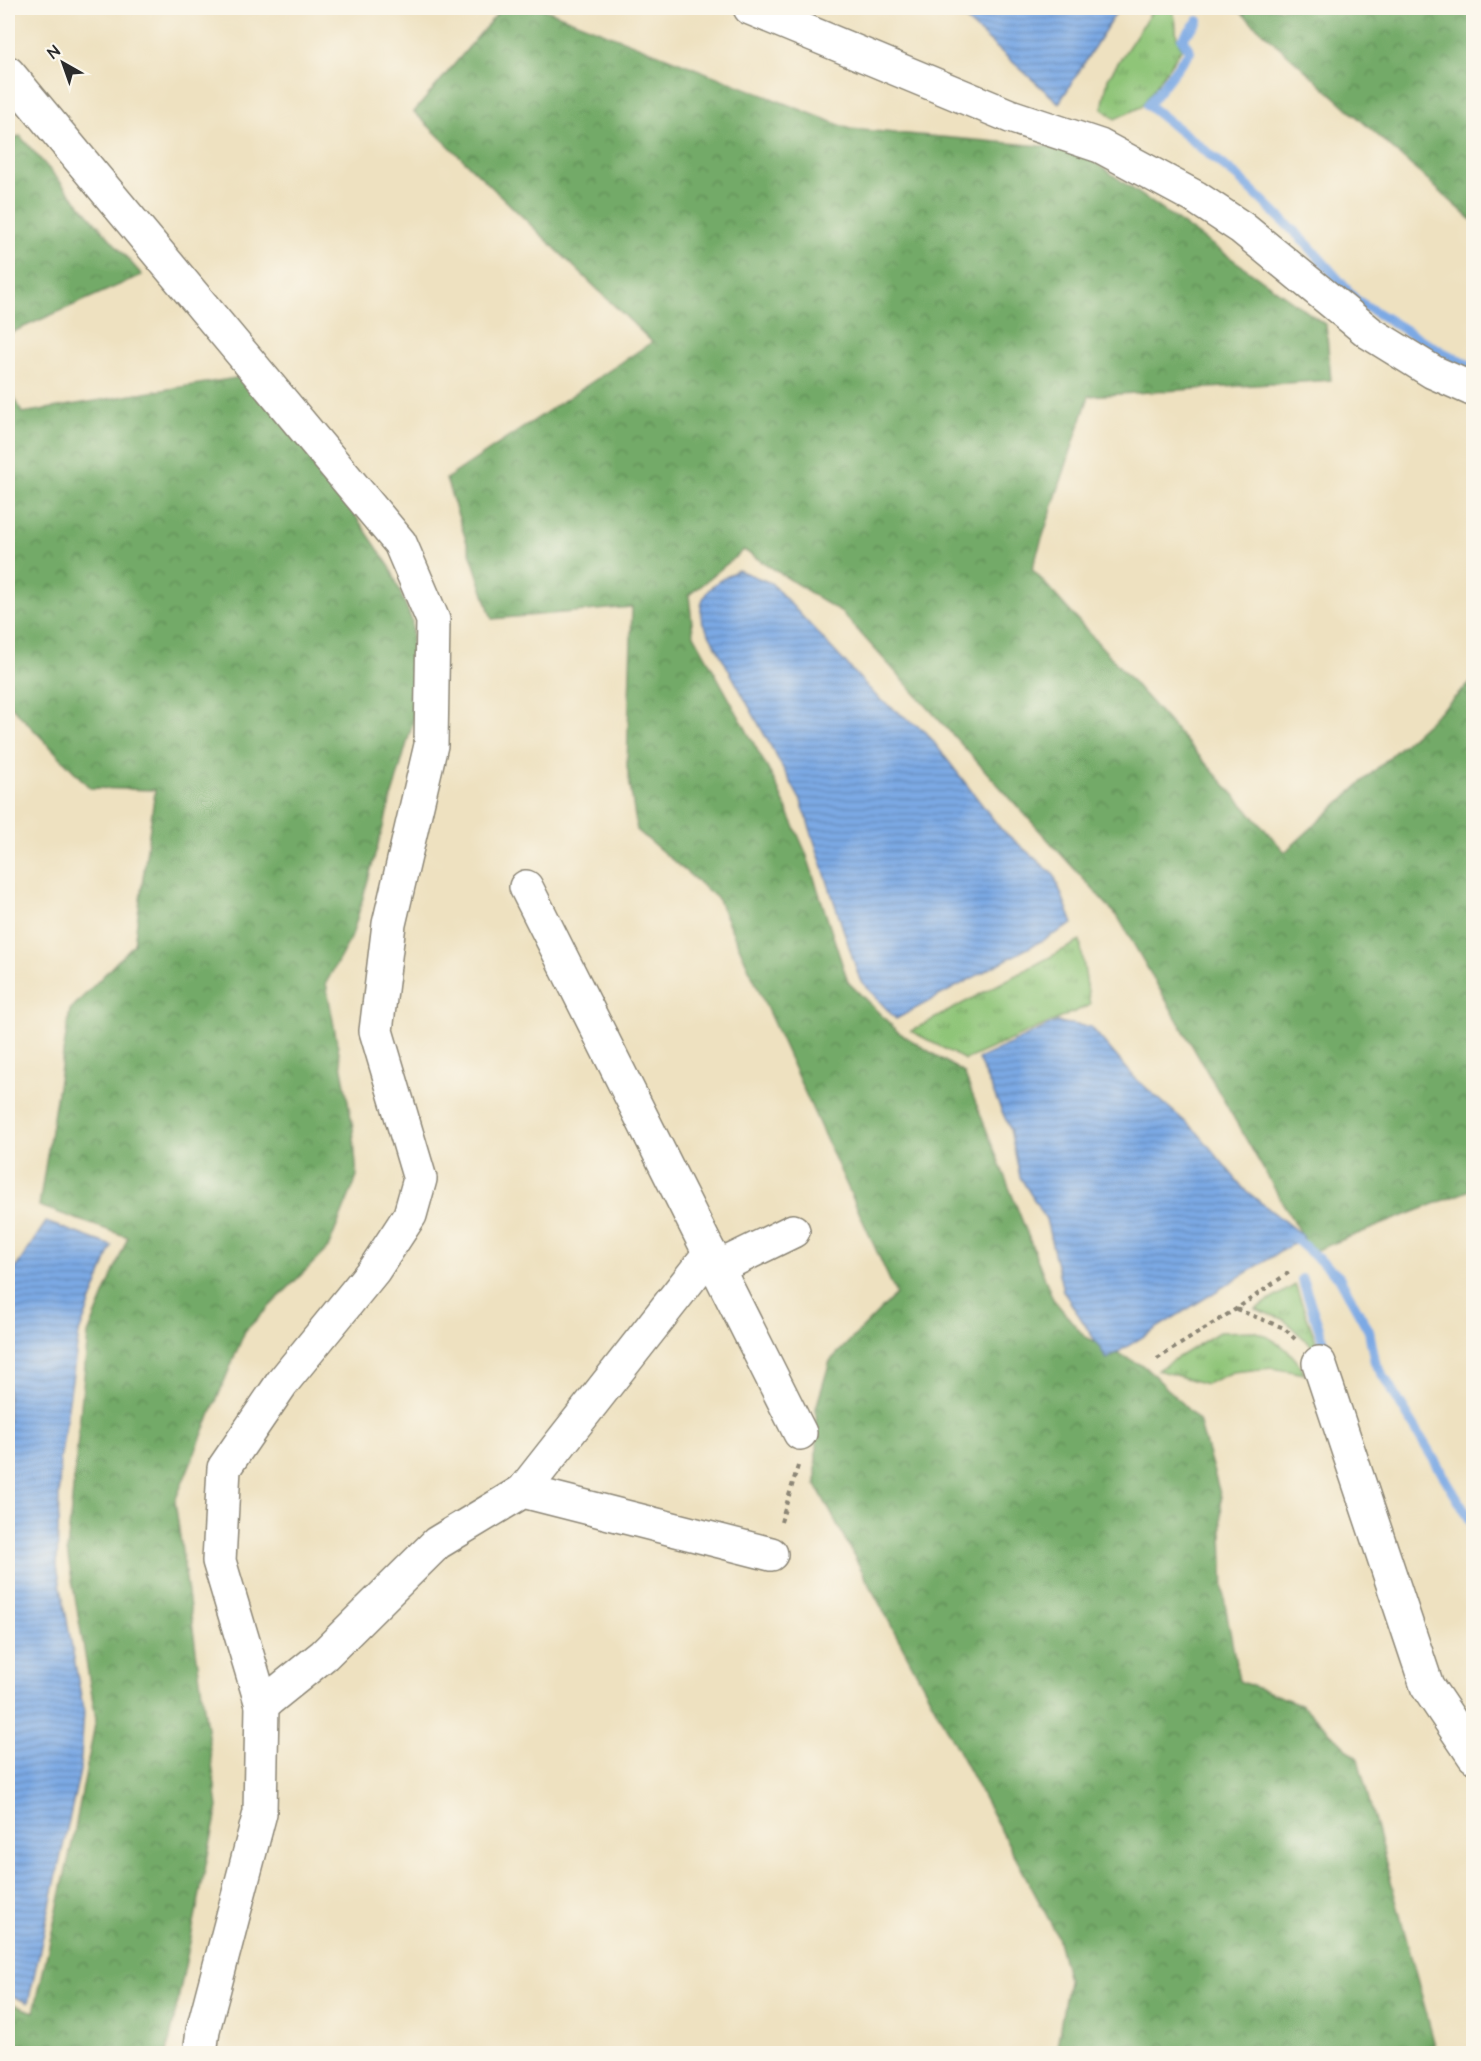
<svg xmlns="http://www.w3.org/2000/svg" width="1481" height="2061" viewBox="0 0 1481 2061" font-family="'Architects Daughter',sans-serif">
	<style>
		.grass { fill: url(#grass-tufts); stroke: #5d7852; stroke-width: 1.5 }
		.forest { fill: url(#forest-crowns); stroke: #4f6a4a; stroke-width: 1.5 }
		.water { fill: url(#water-rules); stroke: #536a88; stroke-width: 1.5 }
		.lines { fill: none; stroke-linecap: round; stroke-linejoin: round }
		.stream { stroke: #7ba9e4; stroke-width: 10 }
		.street-casing { stroke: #8c8676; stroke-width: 36 }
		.path { stroke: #8c8676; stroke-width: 4; stroke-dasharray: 4.5 4.5; stroke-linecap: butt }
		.street { stroke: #fff; stroke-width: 33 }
	</style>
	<defs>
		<pattern id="grass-tufts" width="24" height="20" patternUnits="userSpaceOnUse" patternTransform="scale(1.5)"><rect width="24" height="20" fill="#8fc578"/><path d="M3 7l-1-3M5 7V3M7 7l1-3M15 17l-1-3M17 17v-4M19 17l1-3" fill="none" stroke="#75a063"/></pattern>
		<pattern id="forest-crowns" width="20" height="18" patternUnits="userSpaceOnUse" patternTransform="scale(1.5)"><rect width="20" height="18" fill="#73aa68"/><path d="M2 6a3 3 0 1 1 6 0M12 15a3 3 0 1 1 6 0" fill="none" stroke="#5f8b56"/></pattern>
		<pattern id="water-rules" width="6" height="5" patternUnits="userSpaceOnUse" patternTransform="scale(1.5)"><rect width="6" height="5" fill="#7ba9e4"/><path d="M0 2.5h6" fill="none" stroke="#658ab9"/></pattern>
	</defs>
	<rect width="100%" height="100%" fill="#fbf7ec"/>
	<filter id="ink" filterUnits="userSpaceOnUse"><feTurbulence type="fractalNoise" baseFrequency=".0167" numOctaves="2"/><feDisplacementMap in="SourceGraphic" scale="12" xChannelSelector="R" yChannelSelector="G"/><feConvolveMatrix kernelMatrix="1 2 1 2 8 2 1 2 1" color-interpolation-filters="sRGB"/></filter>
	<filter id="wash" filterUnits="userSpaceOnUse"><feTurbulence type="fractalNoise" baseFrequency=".008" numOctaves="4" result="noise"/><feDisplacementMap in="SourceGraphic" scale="24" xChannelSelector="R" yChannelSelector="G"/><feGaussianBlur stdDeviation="1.35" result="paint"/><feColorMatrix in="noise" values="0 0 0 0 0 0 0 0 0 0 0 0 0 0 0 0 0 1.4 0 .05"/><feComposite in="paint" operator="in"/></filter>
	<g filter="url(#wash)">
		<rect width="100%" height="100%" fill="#eee1c0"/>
		<!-- grass -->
		<g class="grass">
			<path d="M1154,8H1170C1181,21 1171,35 1182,48L1141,107L1115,119L1102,109L1108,78Z"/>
			<path d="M1080,941L1090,1005L965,1060L911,1031Z"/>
			<path d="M1295,1285L1317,1344L1313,1347L1283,1319L1255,1309Z"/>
			<path d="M1254,1331C1277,1340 1294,1352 1305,1374L1272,1368L1233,1372L1206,1384L1157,1370L1219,1332Z"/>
		</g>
		<!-- forest -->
		<g class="forest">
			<path d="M502,8H541L850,129L1076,149L1326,325L1331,380L1089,396L1032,569L1285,852L1473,681V1189L1311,1252L1118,917L842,613L744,550L689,595L693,633L775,782L806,853L848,982L898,1032L964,1073L1053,1299L1084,1336L1147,1368L1199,1421L1221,1497L1224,1598L1239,1681L1302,1705L1358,1759L1437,2053H1056L1068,1980L1056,1933L816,1485V1408L830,1361L896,1294L717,898L637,830L627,766L632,607L492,619L446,479L652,342L414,112Z"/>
			<path d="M1236,8H1473V221Z"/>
			<path d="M20,136L142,275L8,334V141Z"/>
			<path d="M260,374L390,567L412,621L413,722L352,936L326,983L353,1128L357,1177L328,1248L245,1331L175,1501L218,1807L167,2053H8V2003L34,2012L73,1839L96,1719L67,1551L88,1334L128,1237L39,1206L70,1010L134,944L155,790L90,788L8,703V384L22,413Z"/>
		</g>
		<!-- water -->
		<g class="water">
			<path d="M952,8H1119L1059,103Z"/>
			<path d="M738,570L771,583L878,698L926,732L1000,828L1054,875L1073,924L896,1019L860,980L801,801L703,623C694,594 715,582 738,570Z"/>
			<path d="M1056,1022L1091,1027L1135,1078L1198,1133L1244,1189L1304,1237L1107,1359L1063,1291L1046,1219L1020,1177L1010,1129L978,1059Z"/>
			<path d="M46,1222L112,1246L79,1333L60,1461L57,1566L84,1712L80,1771L28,2003L8,1994V1280Z"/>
		</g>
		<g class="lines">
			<!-- stream -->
			<g class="stream">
				<path d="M1198,21L1182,39L1190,51L1148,105L1239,178L1306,243L1356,300L1436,349L1474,368"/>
				<path d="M1289,1233L1339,1277L1369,1331L1375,1362L1474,1526"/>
				<path d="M1302,1279L1330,1361"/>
			</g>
		</g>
	</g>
	<g filter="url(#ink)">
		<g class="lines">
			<!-- street casing -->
			<g class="street-casing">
				<g id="street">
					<path d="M750,8L1010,116L1100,146L1195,197L1242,228L1370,333L1433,372L1474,390"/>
					<path d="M8,73L400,543L433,620L431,745L389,924L376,1031L420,1179L410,1215L374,1270L282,1383L224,1468L219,1561L262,1705L260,1813L203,2030L200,2054"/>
					<path d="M526,887L800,1433"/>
					<path d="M717,1268L793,1231"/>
					<path d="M1319,1363L1427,1686L1474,1756"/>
					<path d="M523,1491L710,1253"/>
					<path d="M262,1705L324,1655L437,1543L523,1491L771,1554"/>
				</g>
			</g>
			<!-- path -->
			<g class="path">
				<path d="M1236,1309L1284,1328L1295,1339"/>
				<path d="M1157,1359L1236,1309L1291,1271"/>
				<path d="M781,1522L798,1466"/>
			</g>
			<!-- street -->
			<use href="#street" class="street"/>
		</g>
	</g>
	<!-- margin -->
	<rect width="1481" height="2061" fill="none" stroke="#fbf7ec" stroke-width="30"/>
	<!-- north arrow -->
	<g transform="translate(63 63) rotate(320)" stroke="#fbf7ec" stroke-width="4.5" paint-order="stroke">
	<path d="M0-4.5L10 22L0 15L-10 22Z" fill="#2b2b2b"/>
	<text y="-9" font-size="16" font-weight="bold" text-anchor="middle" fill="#2b2b2b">N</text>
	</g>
</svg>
